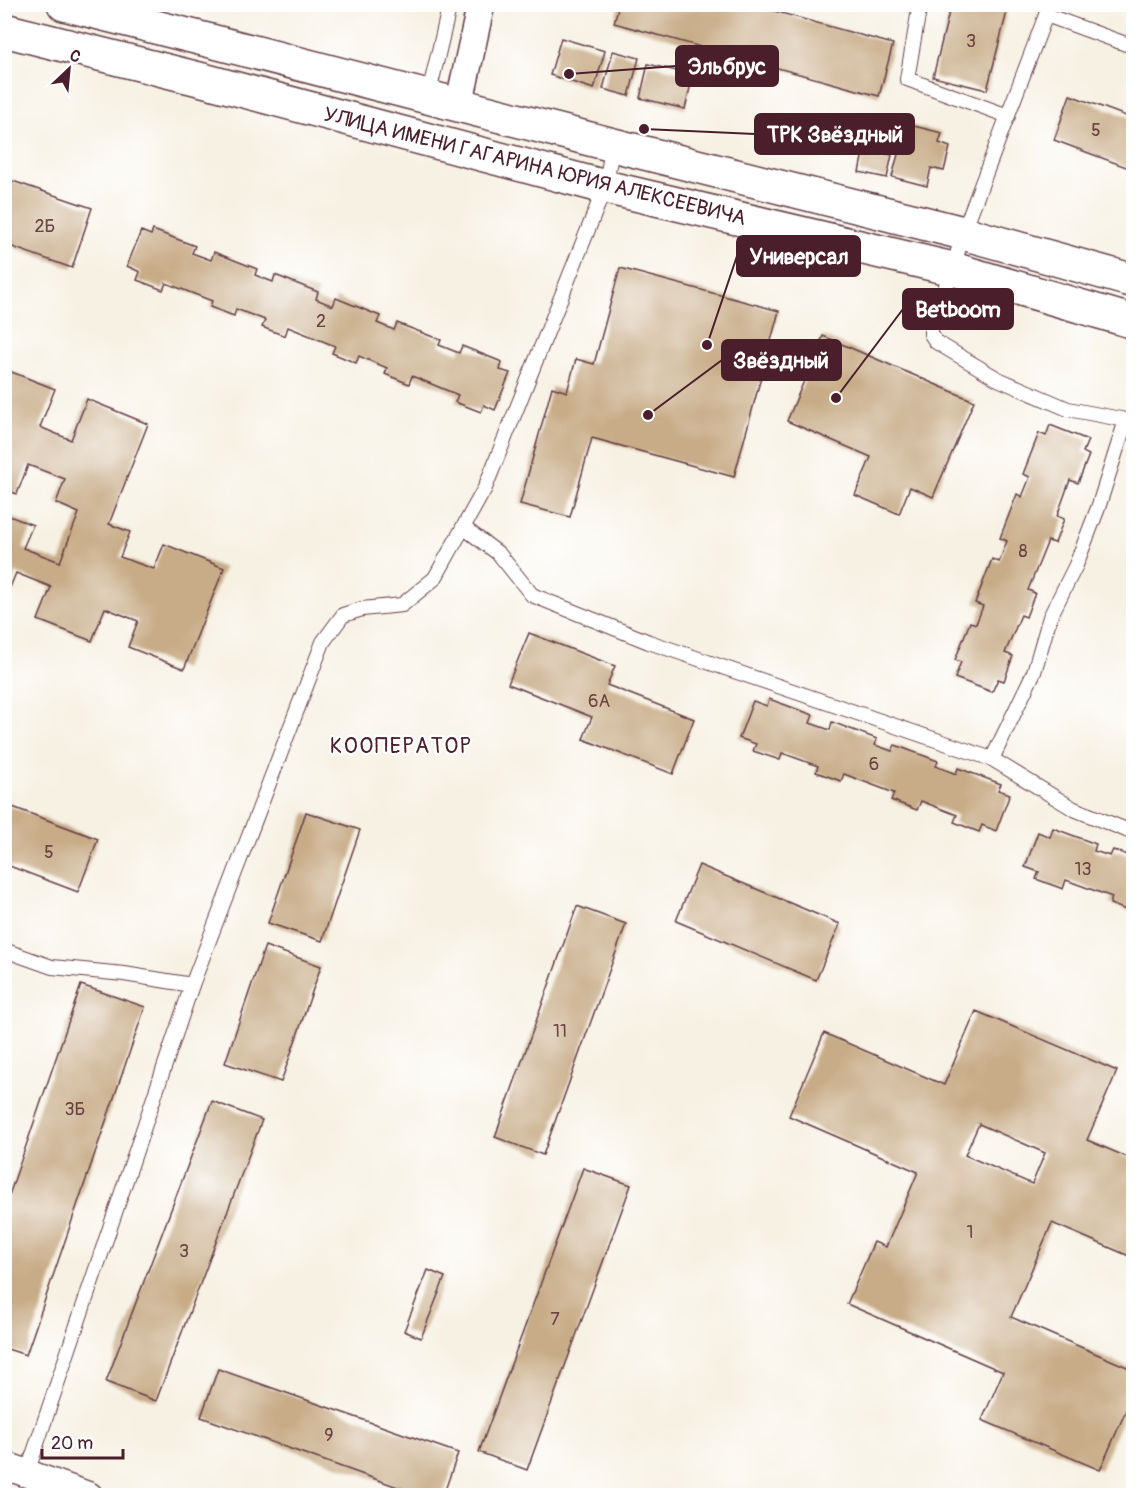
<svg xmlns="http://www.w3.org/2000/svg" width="1138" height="1500" viewBox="0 0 1138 1500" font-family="Pangolin,sans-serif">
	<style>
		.building { fill: #c8ac87; fill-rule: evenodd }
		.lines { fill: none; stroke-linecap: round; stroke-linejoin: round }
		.lane-casing { stroke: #643e47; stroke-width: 16 }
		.street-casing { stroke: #643e47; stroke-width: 30 }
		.secondary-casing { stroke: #643e47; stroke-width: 36 }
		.lane { stroke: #fff; stroke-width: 14 }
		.street { stroke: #fff; stroke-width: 27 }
		.secondary { stroke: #fff; stroke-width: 33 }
		.labels { text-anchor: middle; stroke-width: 4.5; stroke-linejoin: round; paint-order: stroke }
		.number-label { font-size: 18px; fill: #6a4242 }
		.street-label { font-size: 21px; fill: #4a1f2b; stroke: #fff }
		.neighbourhood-label { font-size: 22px; letter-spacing: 1.5px; fill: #4a1f2b; stroke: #fff }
		.leader { fill: none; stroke: #4a1f2b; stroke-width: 2 }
		.callout-dot { fill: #4a1f2b; stroke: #fff; stroke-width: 2 }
		.callout { fill: #4a1f2b; stroke: #4a1f2b; stroke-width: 2 }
		.callout-label { font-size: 22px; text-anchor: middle; font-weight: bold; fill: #fff }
	</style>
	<rect width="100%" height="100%" fill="#fff"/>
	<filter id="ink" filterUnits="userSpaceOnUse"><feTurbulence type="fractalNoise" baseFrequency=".0167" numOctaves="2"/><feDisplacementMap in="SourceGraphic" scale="12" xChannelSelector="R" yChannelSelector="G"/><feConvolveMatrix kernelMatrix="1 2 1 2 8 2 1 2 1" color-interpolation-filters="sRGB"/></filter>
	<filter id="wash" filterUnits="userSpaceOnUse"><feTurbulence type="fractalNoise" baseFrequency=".008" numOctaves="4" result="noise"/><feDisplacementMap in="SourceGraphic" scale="24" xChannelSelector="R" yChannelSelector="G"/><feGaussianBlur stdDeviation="1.35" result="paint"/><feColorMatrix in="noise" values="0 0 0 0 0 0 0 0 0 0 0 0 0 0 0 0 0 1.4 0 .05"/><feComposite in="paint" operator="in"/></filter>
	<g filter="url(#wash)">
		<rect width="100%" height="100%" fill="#f7f1e3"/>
		<g id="blocks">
			<!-- building -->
			<g class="building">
				<path d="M619,4H749L893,44L879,96L614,23Z"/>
				<path d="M951,4H1009L987,90L933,77Z"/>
				<path d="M561,38L605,51L594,89L550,75Z"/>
				<path d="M613,51L639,58L629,96L603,89Z"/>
				<path d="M648,64L693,75L685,109L640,98Z"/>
				<path d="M1070,95L1134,119V170L1054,140Z"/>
				<path d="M906,124L942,133L939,143L950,147L944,171L931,168L927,186L892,177Z"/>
				<path d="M864,148L892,155L887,178L859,172Z"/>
				<path d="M4,178L92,208L72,268L4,244Z"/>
				<path d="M153,230L195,246L192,253L211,260L214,252L257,269L255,275L273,282L275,275L318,292L316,299L333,306L336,298L380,316L377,323L394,330L397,323L441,340L439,345L459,353L462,346L502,362L500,370L510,373L495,410L484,405L481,412L455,402L458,395L412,376L409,384L385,374L387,368L359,356L356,363L332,353L335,346L288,327L285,336L262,327L265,320L236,309L234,316L210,307L212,301L166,283L163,290L137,280L140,272L127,266L141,231L151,235Z"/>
				<path d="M620,268L779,311L734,477L592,438L570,517L520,504L552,387L567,392L576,359L594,364Z"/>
				<path d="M823,336L974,401L933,497L910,487L899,514L855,495L871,457L787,421Z"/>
				<path d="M4,369L55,389L40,427L71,440L87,399L148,424L109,524L130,532L120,557L154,569L164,544L224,568L184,669L128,647L138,621L105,608L92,641L38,620L51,587L16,573L4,602V514L33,525L23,548L60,562L79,513L56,503L65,479L28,465L17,494L4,489Z"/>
				<path d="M1050,425L1088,440L1083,452L1089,455L1078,483L1070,480L1057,516L1064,519L1055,543L1048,541L1028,590L1035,593L1026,617L1021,615L1005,653L1013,656L1004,681L998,679L992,692L955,678L961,662L955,660L970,622L976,624L983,606L975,603L992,559L999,562L1007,541L1000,538L1017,494L1022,497L1030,477L1023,474L1039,433L1046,436Z"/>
				<path d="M529,633L615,666L607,685L694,719L673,774L583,739L592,717L508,684Z"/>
				<path d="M769,699L813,715L810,723L830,730L832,722L877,739L875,745L892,751L895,745L938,761L936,766L956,774L958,768L1001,784L998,790L1010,794L996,831L982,825L979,832L954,822L957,815L921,801L917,810L891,800L894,793L844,774L841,781L816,772L818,766L782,753L780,760L753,751L756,744L739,738L753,701L767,706Z"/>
				<path d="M10,806L98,839L78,892L4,864V817L6,818Z"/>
				<path d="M306,812L360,830L322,941L268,923Z"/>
				<path d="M1053,828L1096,844L1094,851L1110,856L1113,850L1134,857V913L1110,904L1112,897L1066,880L1063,889L1036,879L1039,872L1025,867L1038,832L1050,837Z"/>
				<path d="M699,865L840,924L816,980L676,921Z"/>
				<path d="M577,906L626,924L543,1155L495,1137Z"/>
				<path d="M265,946L321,966L281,1082L225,1063Z"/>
				<path d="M81,985L145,1007L26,1355L4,1348V1210Z"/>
				<path d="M976,1011L1117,1071L1087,1140L1134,1160V1258L1052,1223L1011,1317L1134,1370V1392L1100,1470L982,1420L1003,1372L847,1304L874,1242L886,1247L918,1172L789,1116L824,1033L944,1085ZM979,1124L1045,1153L1032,1184L965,1155Z"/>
				<path d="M212,1101L262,1120L156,1401L106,1382Z"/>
				<path d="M583,1168L631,1185L527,1470L479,1452Z"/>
				<path d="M428,1270L445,1277L421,1338L404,1331Z"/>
				<path d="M218,1369L458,1453L443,1496H423L201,1417Z"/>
			</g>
		</g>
	</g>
	<g filter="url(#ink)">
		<use href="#blocks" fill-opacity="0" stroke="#643e47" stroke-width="1.5"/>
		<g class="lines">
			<!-- lane casing -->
			<g class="lane-casing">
				<g id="lane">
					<path d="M920,4L907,79L1008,116"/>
					<path d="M1049,4L1046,15L1134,47"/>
					<path d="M1046,15L963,233L953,269L931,323V334L936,342L998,379L1068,409L1126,420L1134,423"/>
					<path d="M428,97L450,4"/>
					<path d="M463,527L499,554L532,595L649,642L992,759L1074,809L1134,833"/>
					<path d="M992,759L1034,672L1050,617L1076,565L1098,508L1126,420"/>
					<path d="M4,950L52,967L124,974L192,985"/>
					<path d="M27,1473L192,985L323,642L343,615L362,609L402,605L435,578L485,488L605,187L613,145"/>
				</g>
			</g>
			<!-- street casing -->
			<g class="street-casing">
				<g id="street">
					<path d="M459,105L481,4"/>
					<path d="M4,1465L89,1496"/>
				</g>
			</g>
			<!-- secondary casing -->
			<g class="secondary-casing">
				<g id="secondary">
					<path d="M64,4L211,41L613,145L963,233L1134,281"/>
					<path d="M4,30L203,80L605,187L953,269L1134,322"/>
				</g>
			</g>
			<!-- lane -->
			<use href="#lane" class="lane"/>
			<!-- street -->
			<use href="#street" class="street"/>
			<!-- secondary -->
			<use href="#secondary" class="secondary"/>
		</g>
	</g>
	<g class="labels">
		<!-- number labels -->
		<g class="number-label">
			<text x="971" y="47">3</text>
			<text x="1096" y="136">5</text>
			<text x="45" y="232">2Б</text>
			<text x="321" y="327">2</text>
			<text x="1023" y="557">8</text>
			<text x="599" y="707">6А</text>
			<text x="874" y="770">6</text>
			<text x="49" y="858">5</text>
			<text x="1083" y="875">13</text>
			<text x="560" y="1037">11</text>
			<text x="75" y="1115">3Б</text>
			<text x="970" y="1238">1</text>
			<text x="184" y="1257">3</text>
			<text x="555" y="1325">7</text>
			<text x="329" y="1441">9</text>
		</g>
		<!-- street labels -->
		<g class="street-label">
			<text transform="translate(535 166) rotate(14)" y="7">УЛИЦА ИМЕНИ ГАГАРИНА ЮРИЯ АЛЕКСЕЕВИЧА</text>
		</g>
		<!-- neighbourhood labels -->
		<g class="neighbourhood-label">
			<text x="401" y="753">КООПЕРАТОР</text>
		</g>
	</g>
	<!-- callouts -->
	<path class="leader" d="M569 74L676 66M644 129L755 134M707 345L737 256M836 398L903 309M648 415L722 360"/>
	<g class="callout-dot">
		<circle cx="569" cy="74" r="6"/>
		<circle cx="644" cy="129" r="6"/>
		<circle cx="707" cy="345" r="6"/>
		<circle cx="836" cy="398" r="6"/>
		<circle cx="648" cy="415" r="6"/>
	</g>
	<g class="callout">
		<rect x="676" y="46" width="102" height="40" rx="6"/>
		<rect x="755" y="114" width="159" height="40" rx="6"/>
		<rect x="737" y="236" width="123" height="40" rx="6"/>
		<rect x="903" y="289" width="110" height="40" rx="6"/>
		<rect x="722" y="340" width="119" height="40" rx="6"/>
	</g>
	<g class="callout-label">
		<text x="727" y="74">Эльбрус</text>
		<text x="835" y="142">ТРК Звёздный</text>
		<text x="799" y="264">Универсал</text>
		<text x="958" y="317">Betboom</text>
		<text x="781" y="368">Звёздный</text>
	</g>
	<!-- margin -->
	<rect width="1138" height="1500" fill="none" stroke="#fff" stroke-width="24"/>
	<!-- north arrow -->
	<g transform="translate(69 69) rotate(26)" stroke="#ffffff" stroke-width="4.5" paint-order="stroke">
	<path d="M0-4.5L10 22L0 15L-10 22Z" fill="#4a1f2b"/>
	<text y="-9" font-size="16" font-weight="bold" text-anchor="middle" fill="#4a1f2b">С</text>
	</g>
	<!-- scale -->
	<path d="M42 1449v9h81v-9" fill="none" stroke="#4a1f2b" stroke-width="3"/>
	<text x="51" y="1449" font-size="18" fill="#4a1f2b" stroke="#ffffff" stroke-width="4.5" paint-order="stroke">20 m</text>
</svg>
